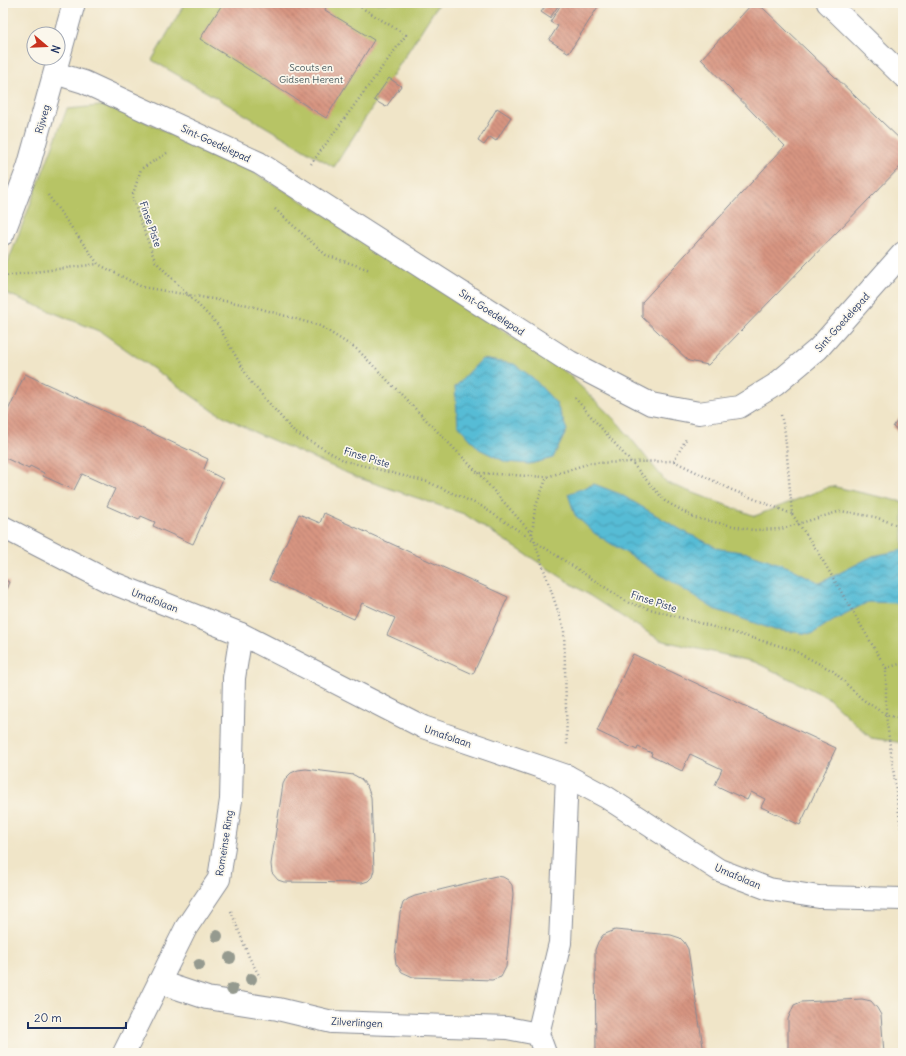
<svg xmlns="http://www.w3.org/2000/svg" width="906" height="1056" viewBox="0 0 906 1056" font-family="Delius,sans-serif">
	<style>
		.green { fill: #b7c465; stroke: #697a62 }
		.water { fill: url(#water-waves); stroke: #39769a }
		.building { fill: url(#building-back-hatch) }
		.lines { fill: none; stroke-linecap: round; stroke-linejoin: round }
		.street-casing { stroke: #868a93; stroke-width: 24 }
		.path { stroke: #868a93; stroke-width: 2.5; stroke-dasharray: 1 3; stroke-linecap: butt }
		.street { stroke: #fff; stroke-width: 22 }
		.tree { fill: #959a8f }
		.labels { text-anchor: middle; stroke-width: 3.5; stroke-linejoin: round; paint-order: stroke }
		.park-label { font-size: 10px; fill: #4a5c60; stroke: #fbf7ec }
		.street-label { font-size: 10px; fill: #1b2f5e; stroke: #fbf7ec }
	</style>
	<defs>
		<pattern id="water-waves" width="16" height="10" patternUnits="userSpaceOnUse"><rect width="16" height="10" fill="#57bcd5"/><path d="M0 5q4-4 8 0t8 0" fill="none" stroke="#4799b0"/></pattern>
		<pattern id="building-back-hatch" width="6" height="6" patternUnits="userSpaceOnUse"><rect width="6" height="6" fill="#d89581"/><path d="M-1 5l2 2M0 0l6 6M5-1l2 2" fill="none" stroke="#ae7a6d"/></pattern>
	</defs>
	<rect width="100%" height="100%" fill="#fbf7ec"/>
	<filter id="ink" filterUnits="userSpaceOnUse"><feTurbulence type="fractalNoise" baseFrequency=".025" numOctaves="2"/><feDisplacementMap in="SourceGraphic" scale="8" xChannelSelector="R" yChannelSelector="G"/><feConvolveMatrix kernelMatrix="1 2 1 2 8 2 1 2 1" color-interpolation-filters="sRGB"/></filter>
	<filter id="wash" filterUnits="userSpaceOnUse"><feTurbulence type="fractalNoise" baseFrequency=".012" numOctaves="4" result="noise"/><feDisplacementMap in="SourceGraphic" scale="16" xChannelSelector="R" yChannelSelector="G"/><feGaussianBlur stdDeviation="0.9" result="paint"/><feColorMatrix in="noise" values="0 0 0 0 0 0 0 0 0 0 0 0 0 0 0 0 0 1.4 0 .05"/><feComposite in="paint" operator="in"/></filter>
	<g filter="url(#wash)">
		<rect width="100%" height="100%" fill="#f0e5c8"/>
		<!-- green -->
		<g class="green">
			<path d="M185,3H439L334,167L152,60Z"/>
			<path d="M109,105L248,169L353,231L567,373L619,424L667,483L755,516L831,486L903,502V743L871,738L827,697L755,662L660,640L618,614L464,514L356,477L254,432L212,410L101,332L3,292V275L67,109Z"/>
		</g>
		<!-- water -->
		<g class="water">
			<path d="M482,359L514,364L533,378L556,403L567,430L553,458L530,464L506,462L479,449L458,425L455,387Z"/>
			<path d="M594,484L620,494L683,531L720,549L749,553L791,568L820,583L873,556L903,550V606L900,603L868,602L833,620L812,634L775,630L714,609L631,556L605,540L594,533L575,515L568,494Z"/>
		</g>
		<g id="blocks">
			<!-- building -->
			<g class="building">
				<path d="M223,3H318L326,8L325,10L374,40L326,118L200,39Z"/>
				<path d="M548,3H560L550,18L541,12Z"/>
				<path d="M562,3H596L599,5L569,53L549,40L558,26L550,22Z"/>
				<path d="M752,4L763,8L903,142V164L708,365L689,361L642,317V302L785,146L701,59Z"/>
				<path d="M389,78L401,86L386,107L374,100Z"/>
				<path d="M497,108L511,117L496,141L490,137L484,145L478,141Z"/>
				<path d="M25,374L208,459L204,469L223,479L193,544L153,526L155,522L141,516L139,520L107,506L115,489L82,474L74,490L43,476L44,473L30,466L29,469L3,457V421Z"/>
				<path d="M903,412V434L893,427Z"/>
				<path d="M324,513L508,597L473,674L387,635L395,618L362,603L354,619L269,580L299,514L320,523Z"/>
				<path d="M3,579L9,582L3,597Z"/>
				<path d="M633,654L836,748L800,825L761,807L765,799L751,792L747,800L715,785L722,769L690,754L682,771L651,756L652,753L638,747L637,750L597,731Z"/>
				<path d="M306,769L354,775L361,779L367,786L371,797L374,870L372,877L368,881L362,883L284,882L278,880L272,873L271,864L283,784L286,778L291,773L298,770Z"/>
				<path d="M496,876L503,877L508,880L512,885L513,894L506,967L501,977L492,980L413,977L402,972L396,964L395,956L400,913L403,903L408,899L415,896Z"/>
				<path d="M615,930L671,935L680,938L684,942L688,949L704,1053H596L595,950L598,942L603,935Z"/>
				<path d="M862,999L871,1001L877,1008L881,1015L884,1053H788V1019L794,1005L801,1002Z"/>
			</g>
		</g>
	</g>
	<g filter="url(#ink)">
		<use href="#blocks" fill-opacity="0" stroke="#868a93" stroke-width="1"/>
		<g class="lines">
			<!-- street casing -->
			<g class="street-casing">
				<g id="street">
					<path d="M828,3L903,76"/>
					<path d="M55,73L84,82L259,163L570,362L651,404L699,413L739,407L775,385L818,349L903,253"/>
					<path d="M3,234L28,168L74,3"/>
					<path d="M3,527L108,581L241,634L423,727L567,776L606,797L719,870L769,889L819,897L903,899"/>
					<path d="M159,982L207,998L278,1009L332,1022L507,1028L538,1034L545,1053"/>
					<path d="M538,1034L560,943L567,776"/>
					<path d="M124,1053L186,928L219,879L231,800L234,678L241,634"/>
				</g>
			</g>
			<!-- path -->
			<g class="path">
				<path d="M167,153L141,169L132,197L155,261L218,325L250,381L294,432L345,461L428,482L481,506L629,603L791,649L833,671L862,699L886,715L903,719"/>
				<path d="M311,164L406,35L354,3"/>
				<path d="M48,195L98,264L142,287L248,305L320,326L358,350L478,473L547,477L590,463L674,461L686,439"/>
				<path d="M275,209L326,255L370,270"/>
				<path d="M3,276L98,264"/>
				<path d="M575,398L665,501L695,518L753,530L781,529L841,511L875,517L903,527"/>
				<path d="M781,415L785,433L792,514L816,549L886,668V715L903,844"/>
				<path d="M674,461L732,490L792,514"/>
				<path d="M478,473L532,534L564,629L567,746"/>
				<path d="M532,534L535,508L547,477"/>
				<path d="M886,668L903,663"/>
				<path d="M231,911L249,957L260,977"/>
			</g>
			<!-- street -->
			<use href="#street" class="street"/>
		</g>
		<!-- trees -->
		<g class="tree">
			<circle cx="217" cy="936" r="6"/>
			<circle cx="230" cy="958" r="6"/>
			<circle cx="199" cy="965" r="6"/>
			<circle cx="251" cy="979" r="6"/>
			<circle cx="232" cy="989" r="6"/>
		</g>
	</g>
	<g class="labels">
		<!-- park labels -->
		<g class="park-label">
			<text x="311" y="71">Scouts en<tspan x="311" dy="12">Gidsen Herent</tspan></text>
		</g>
		<!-- street labels -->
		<g class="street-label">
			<text transform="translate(42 119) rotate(-74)" y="4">Rijweg</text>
			<text transform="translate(216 143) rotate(25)" y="4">Sint-Goedelepad</text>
			<text transform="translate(151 224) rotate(71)" y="4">Finse Piste</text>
			<text transform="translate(492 312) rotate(33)" y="4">Sint-Goedelepad</text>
			<text transform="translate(842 322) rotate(-48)" y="4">Sint-Goedelepad</text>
			<text transform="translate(367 457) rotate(17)" y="4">Finse Piste</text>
			<text transform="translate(155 600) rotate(21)" y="4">Umafolaan</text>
			<text transform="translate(654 601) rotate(18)" y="4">Finse Piste</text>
			<text transform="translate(448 736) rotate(19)" y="4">Umafolaan</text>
			<text transform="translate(224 843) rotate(-81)" y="4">Romeinse Ring</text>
			<text transform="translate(738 876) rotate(23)" y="4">Umafolaan</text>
			<text transform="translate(357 1022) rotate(3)" y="4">Zilverlingen</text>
		</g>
	</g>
	<!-- margin -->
	<rect width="906" height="1056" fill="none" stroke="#fbf7ec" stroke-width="16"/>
	<!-- north arrow -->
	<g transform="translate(46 46) rotate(109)"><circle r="19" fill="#fbf7ec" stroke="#a1a7b3"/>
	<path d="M0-3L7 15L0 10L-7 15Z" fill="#c8321e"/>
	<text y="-6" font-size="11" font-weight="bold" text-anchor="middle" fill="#1b2f5e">N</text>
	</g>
	<!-- scale -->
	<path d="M28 1022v6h98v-6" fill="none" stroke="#1b2f5e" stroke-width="2"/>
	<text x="34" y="1022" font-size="12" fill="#1b2f5e" stroke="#fbf7ec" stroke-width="3" paint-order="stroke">20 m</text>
</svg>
